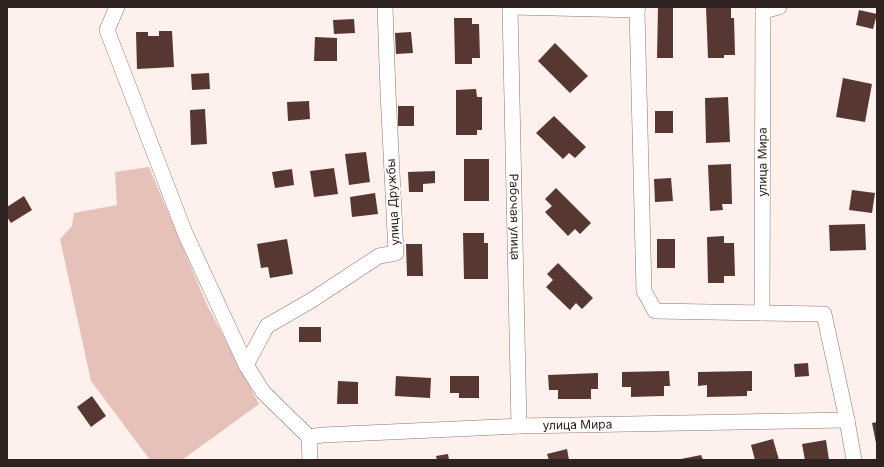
<svg xmlns="http://www.w3.org/2000/svg" width="884" height="467" viewBox="0 0 884 467" font-family="Inter,sans-serif">
	<style>
		.green { fill: #e5c1b9 }
		.building { fill: #573731 }
		.lines { fill: none; stroke-linecap: round; stroke-linejoin: round }
		.minor-casing { stroke: #91756f; stroke-width: 16 }
		.minor { stroke: #fff; stroke-width: 15 }
		.labels { text-anchor: middle; stroke-width: 4; stroke-linejoin: round; paint-order: stroke }
		.street-label { font-size: 12px; fill: #2f2321; stroke: #fff }
	</style>
	<rect width="100%" height="100%" fill="#fdf0ed"/>
	<!-- green -->
	<path class="green" d="M149,167L207,305L259,404L182,460H150L91,381L60,239L72,226L74,213L117,205L115,172Z"/>
	<!-- building -->
	<g class="building">
		<path d="M658,7H673V58H657Z"/>
		<path d="M706,7H731V18H734L735,55H724V58H708Z"/>
		<path d="M859,10L877,14L873,29L856,25Z"/>
		<path d="M454,18H472V24H479L480,58H472V64H455Z"/>
		<path d="M354,19L355,33L334,34L333,20Z"/>
		<path d="M159,31H172L174,67L137,69L136,32H148V36H159Z"/>
		<path d="M411,32L413,53L396,54L395,33Z"/>
		<path d="M315,37L337,38V61H314Z"/>
		<path d="M555,43L588,76L570,93L538,61Z"/>
		<path d="M209,73L210,89L192,90L191,74Z"/>
		<path d="M843,78L872,84L865,122L836,117Z"/>
		<path d="M476,89L477,97H482V130H477V135H456V90Z"/>
		<path d="M728,97L730,142L706,143L705,98Z"/>
		<path d="M309,101L310,119L288,121L287,102Z"/>
		<rect x="398" y="106" width="16" height="20"/>
		<path d="M205,109L207,144L191,145L190,110Z"/>
		<rect x="655" y="111" width="18" height="22"/>
		<path d="M554,116L586,147L575,158L569,153L563,159L536,133Z"/>
		<path d="M366,152L370,182L349,185L345,154Z"/>
		<rect x="464" y="159" width="25" height="42"/>
		<path d="M731,164L732,204H722L723,210L710,211L708,165Z"/>
		<path d="M334,168L338,194L314,197L310,171Z"/>
		<path d="M292,169L294,185L275,188L272,172Z"/>
		<path d="M435,171V183L423,184V192H409L408,172Z"/>
		<path d="M671,178L673,201L655,202L654,179Z"/>
		<path d="M556,188L591,223L580,234L575,229L568,236L545,212L552,206L545,199Z"/>
		<path d="M852,190L875,193L872,213L849,210Z"/>
		<path d="M375,193L378,214L352,217L350,197Z"/>
		<path d="M24,196L32,210L11,223L7,217V207Z"/>
		<path d="M865,224L866,250L830,251L829,225Z"/>
		<path d="M463,233H484V243H488V279H464Z"/>
		<path d="M724,236V243H734L735,276H724V283H708L707,237Z"/>
		<path d="M287,239L293,274L270,278L268,267L261,268L257,244Z"/>
		<rect x="657" y="239" width="18" height="29"/>
		<path d="M406,244H422L423,276H407Z"/>
		<path d="M558,263L593,298L582,309L576,303L570,310L546,287L553,280L547,274Z"/>
		<rect x="299" y="327" width="22" height="15"/>
		<path d="M808,363L809,376L795,377L794,364Z"/>
		<path d="M669,371L670,386H664V396L631,397V387H622V372Z"/>
		<path d="M752,371V391H747V396L707,397V385L698,386V372Z"/>
		<path d="M598,373V389H591V399H558V390H549L548,375Z"/>
		<path d="M396,376L431,378L430,398L395,396Z"/>
		<path d="M450,376H479V398H459V393H450Z"/>
		<path d="M338,381L358,382V404H337Z"/>
		<path d="M92,396L106,416L91,427L77,407Z"/>
		<path d="M877,422V443H876L872,423Z"/>
		<path d="M773,439L779,460H755L751,445Z"/>
		<path d="M826,440L829,460H805L802,444Z"/>
		<path d="M567,449L569,460H549L547,454Z"/>
		<path d="M448,454L449,460H437L436,456Z"/>
		<path d="M701,455L703,460H681V459Z"/>
	</g>
	<g class="lines">
		<!-- minor casing -->
		<g class="minor-casing">
			<g id="minor">
				<path d="M117,7L107,30L185,233L246,365L263,392L309,437L310,460"/>
				<path id="s1" d="M510,7L519,426"/>
				<path d="M511,7L637,10"/>
				<path d="M638,7L637,10L644,291L655,311L824,314L847,420L854,460"/>
				<path d="M763,11L779,7"/>
				<path id="s2" d="M762,313L763,11"/>
				<path d="M246,365L267,326L312,300L379,256L396,253L388,92L385,7"/>
				<path id="s3" d="M309,437L323,435L519,426L847,420"/>
			</g>
		</g>
		<!-- minor -->
		<use href="#minor" class="minor"/>
	</g>
	<g class="labels">
		<!-- street labels -->
		<g class="street-label">
			<text dy="4" stroke="none"><textPath href="#s2" startOffset="151">улица Мира</textPath></text>
			<text transform="translate(393 202) rotate(-93)" y="4">улица Дружбы</text>
			<text dy="4" stroke="none"><textPath href="#s1" startOffset="210">Рабочая улица</textPath></text>
			<text dy="4" stroke="none"><textPath href="#s3" startOffset="269">улица Мира</textPath></text>
		</g>
	</g>
	<!-- border -->
	<rect width="884" height="467" fill="none" stroke="#2f2321" stroke-width="16"/>
</svg>
